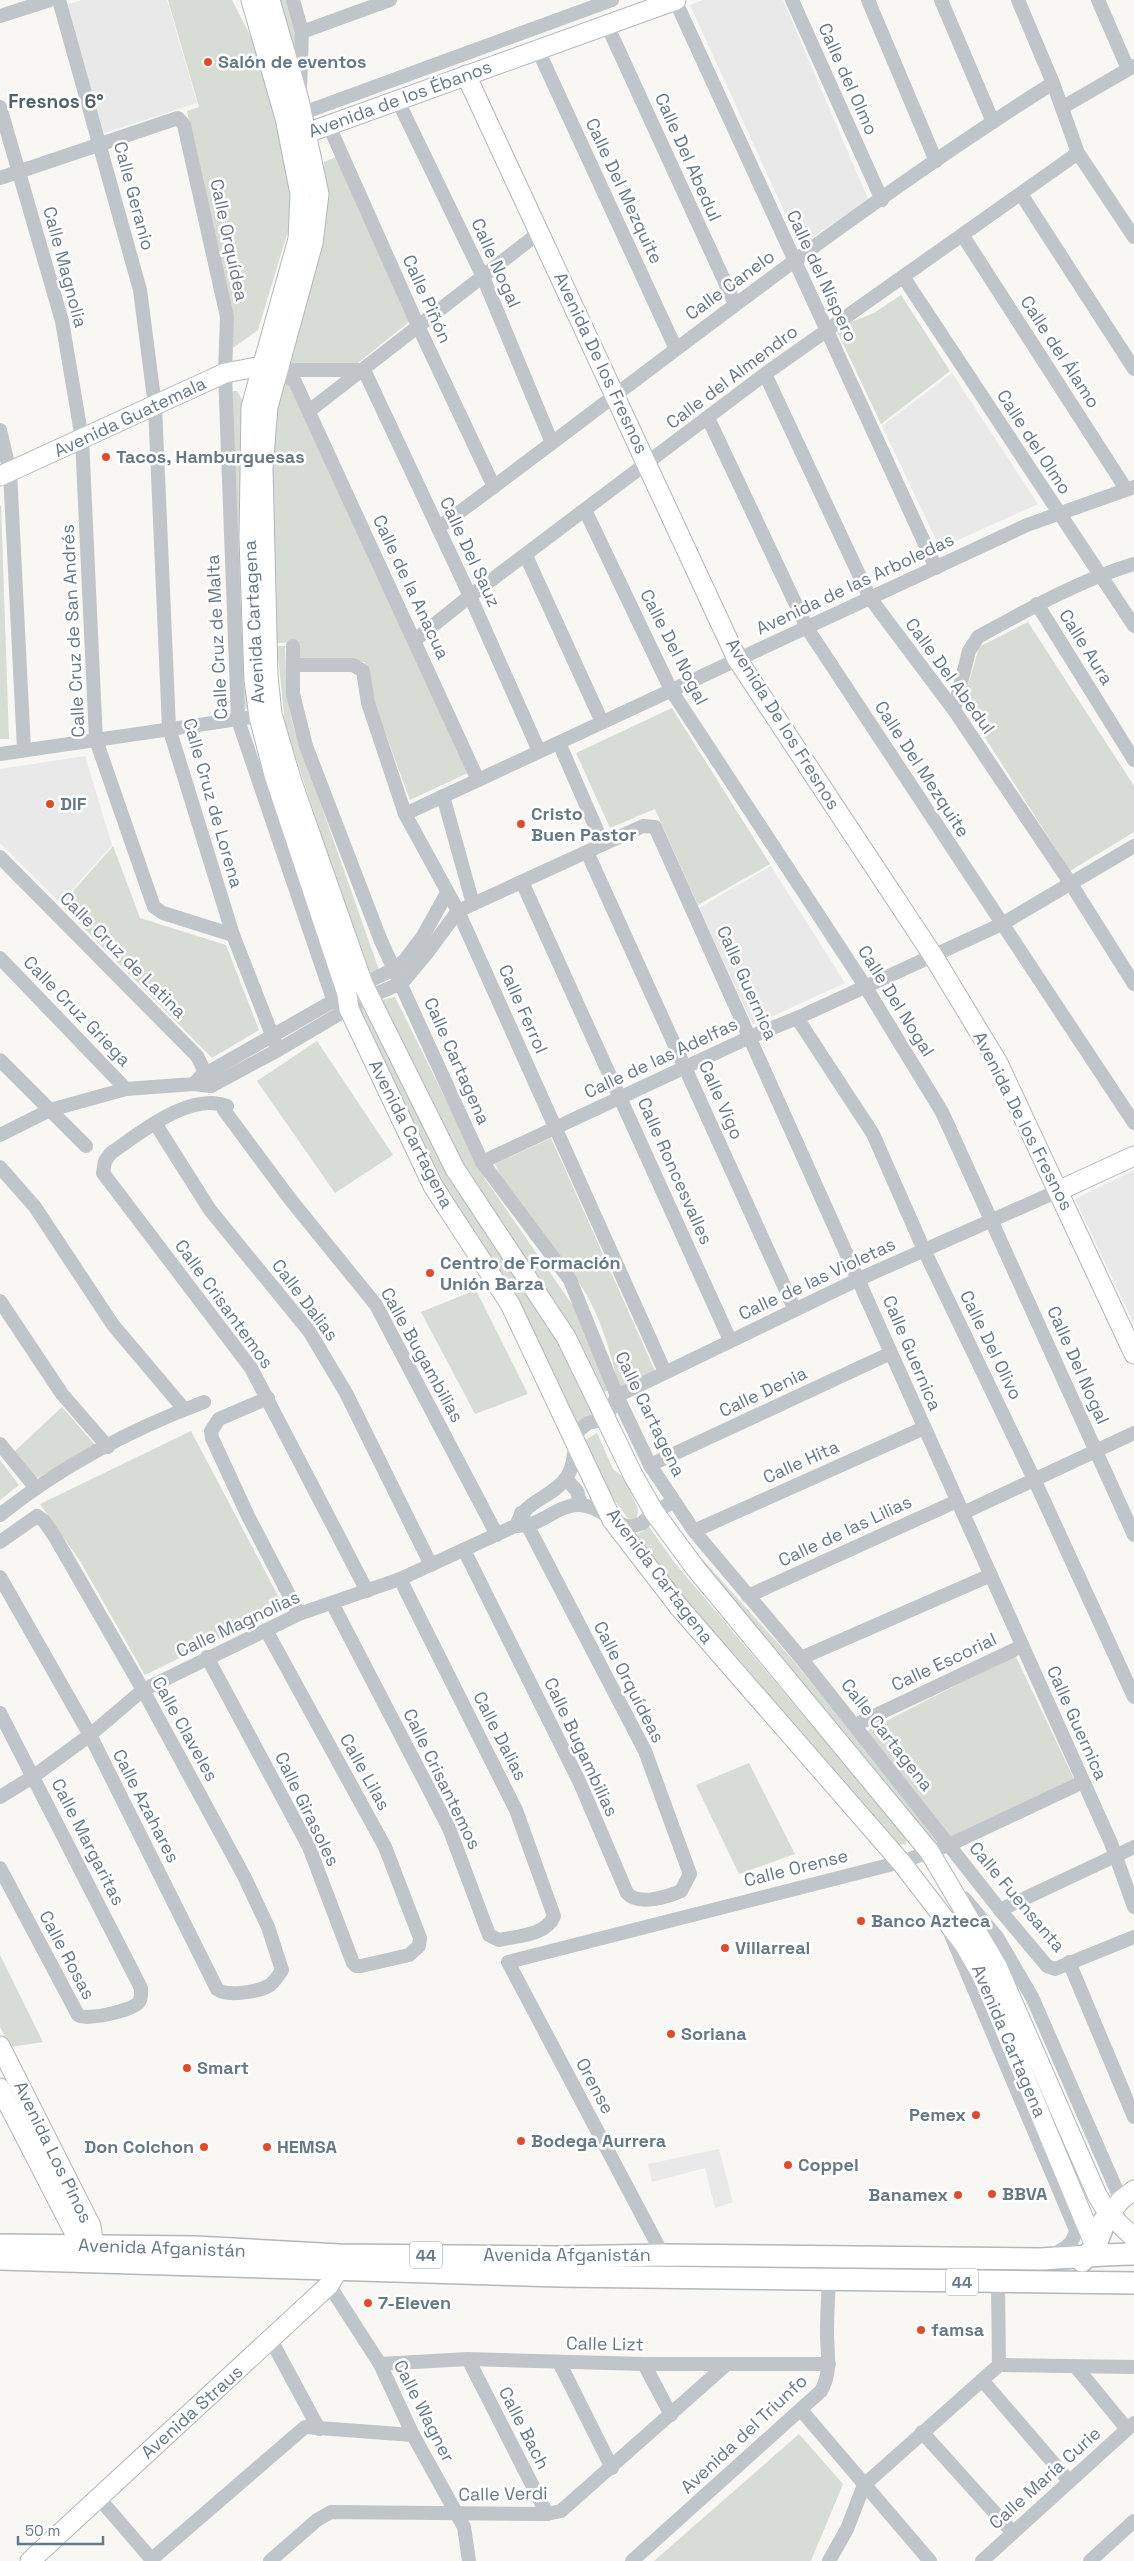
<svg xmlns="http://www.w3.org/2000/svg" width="1134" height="2561" viewBox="0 0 1134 2561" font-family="'Space Grotesk',sans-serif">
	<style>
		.built { fill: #e8e9e8 }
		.green { fill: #d7dcd4 }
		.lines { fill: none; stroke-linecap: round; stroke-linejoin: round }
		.secondary-casing { stroke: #b0b7bc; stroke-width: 21 }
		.primary-casing { stroke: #b2b7bb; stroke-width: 24 }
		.street { stroke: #c0c5c9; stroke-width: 14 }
		.secondary { stroke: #fff; stroke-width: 19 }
		.primary { stroke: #fff; stroke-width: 21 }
		.poi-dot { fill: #e44a28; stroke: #fff; stroke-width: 2 }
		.labels { text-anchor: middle; stroke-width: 5; stroke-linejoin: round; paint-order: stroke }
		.shield { fill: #fff; stroke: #94a1aa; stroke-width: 1 }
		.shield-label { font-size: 16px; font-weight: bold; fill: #667986 }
		.poi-label { font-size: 18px; font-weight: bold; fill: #667986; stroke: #fff; text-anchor: start }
		.street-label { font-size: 18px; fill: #667986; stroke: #fff }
		.neighbourhood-label { font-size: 19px; font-weight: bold; fill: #54626b; stroke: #fff }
	</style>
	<rect width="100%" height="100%" fill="#f8f7f4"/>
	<!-- built -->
	<g class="built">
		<path d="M82,0H167L197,103L104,133L65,5Z"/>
		<path d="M703,0H783L868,199L800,246L690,5Z"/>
		<path d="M952,373L1038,504L940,548L882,426Z"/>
		<path d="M85,756L112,845L60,903L0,843V769Z"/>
		<path d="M771,866L845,983L753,1025L699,908Z"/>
		<path d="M1134,1170V1324L1075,1199Z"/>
		<path d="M719,2149L733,2202L715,2208L705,2168L652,2182L648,2164Z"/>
	</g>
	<!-- green -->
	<g class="green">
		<path d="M168,0H232L256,47L286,153L291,206L288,231L258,330L233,348L187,111L199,107Z"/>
		<path d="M274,0H289L297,34V77Z"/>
		<path d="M336,157L409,322L354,366H290L315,263L324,162Z"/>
		<path d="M901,295L950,371L881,424L838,333L851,322L874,313Z"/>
		<path d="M288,384L470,772L410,800L375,705L365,662L298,658V642L277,643C272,557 266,472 280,386Z"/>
		<path d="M233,391H237L244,403L248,708L240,709L231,414Z"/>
		<path d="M1,505L9,739H0V506Z"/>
		<path d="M1028,622L1134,786V832L1070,871L963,703L979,647Z"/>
		<path d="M277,646H285L287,697L293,725L379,970L370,972L329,859L285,724Z"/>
		<path d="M672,708L770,864L698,905L655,809L610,828L576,753Z"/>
		<path d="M113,846L140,918L226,945L259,1030L212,1058L61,905Z"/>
		<path d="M395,997L485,1179L576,1310L608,1390L598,1396L460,1168L377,1001Z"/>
		<path d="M363,1008L383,1046L558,1336L592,1409V1419L576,1424L438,1182L357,1009Z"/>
		<path d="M317,1041L393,1155L335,1193L257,1081Z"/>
		<path d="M551,1138L655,1371L619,1388C611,1350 594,1294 566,1267L502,1179L495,1164Z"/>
		<path d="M476,1290L528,1394L475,1414L421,1312Z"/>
		<path d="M62,1407L96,1446L35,1479L14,1452Z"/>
		<path d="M191,1431L284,1607L145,1675L80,1561L40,1504Z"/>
		<path d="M597,1433L613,1469L624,1478L638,1509L637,1518L629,1520L609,1493L584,1441Z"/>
		<path d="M0,1460L19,1485L0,1500Z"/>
		<path d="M648,1525L674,1562L907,1838L906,1845L897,1843C807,1742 716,1643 635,1535L644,1531Z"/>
		<path d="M679,1533L792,1659L939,1840L932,1844L758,1647Z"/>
		<path d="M1015,1655L1075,1781L950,1842L865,1732Z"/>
		<path d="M749,1763L795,1854L739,1874L696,1785Z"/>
		<path d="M0,1955L43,2042L10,2047L0,2027Z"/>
		<path d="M799,2434L843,2484L811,2561H654Z"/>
	</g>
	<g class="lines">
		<!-- secondary casing -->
		<g class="secondary-casing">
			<g id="secondary">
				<path d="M251,0L285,118L300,194L298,239L251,407L249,539L254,680L259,717L274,775L347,994L349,1009L433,1186L510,1304L612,1520L679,1607L901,1862L964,1944L983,1977L1098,2253"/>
				<path d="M270,0L299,100L319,194L313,243L268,407L263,468L268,676L272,714L292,782L363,984L455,1169L566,1337L633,1475L654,1512L696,1569L929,1851L997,1966L1097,2195L1108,2213L1134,2238"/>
				<path d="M466,75L737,659L932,954L998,1063L1134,1354"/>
				<path d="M296,137L676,0"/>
				<path d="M0,476L225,373L262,366L270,368"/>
				<path d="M1058,1191L1134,1156"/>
				<path d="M0,2046L91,2226L96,2260"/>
				<path d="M0,2088L74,2232L79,2245L80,2258"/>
				<path d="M1101,2223L1121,2200L1134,2190"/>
				<path d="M30,2561L329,2285L338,2270L339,2256"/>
			</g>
		</g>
		<!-- primary casing -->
		<g class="primary-casing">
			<g id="primary">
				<path d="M0,2245L195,2247L339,2255L558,2257L663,2255L1040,2259C1073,2258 1101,2254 1134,2254"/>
				<path d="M0,2259L560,2276L1134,2283"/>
				<path d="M1082,2261L1095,2247L1108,2213"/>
			</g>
		</g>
		<!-- street -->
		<g class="street">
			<path d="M59,0L140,290L155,406L169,728L233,935L278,1050"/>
			<path d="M293,0L302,32L300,89"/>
			<path d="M675,0L936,568"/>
			<path d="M792,0L882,200"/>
			<path d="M868,0L936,161"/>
			<path d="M941,0L993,122"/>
			<path d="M1018,0L1053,83L1078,153L1134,237"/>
			<path d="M1098,0L1128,69"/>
			<path d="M0,16L50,0"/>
			<path d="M607,25L735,304"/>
			<path d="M302,32L390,0"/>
			<path d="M538,50L676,349"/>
			<path d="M398,101L483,277L552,443"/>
			<path d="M0,107L62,321L82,439L96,740L154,907L163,913L233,935"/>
			<path d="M1063,107L1134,66"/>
			<path d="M298,122L303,113L612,0"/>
			<path d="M329,126L419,328L494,487"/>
			<path d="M0,178L178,118L184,125L227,317L225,373L238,720L334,1002"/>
			<path d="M1021,194L1134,369"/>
			<path d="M963,236L1126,489"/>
			<path d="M904,278L1134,626"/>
			<path d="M278,370H364L470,596L539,751"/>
			<path d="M278,370L295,382L478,780"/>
			<path d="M765,374L870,598L954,710L1071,884L1134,984"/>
			<path d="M309,411L540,232"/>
			<path d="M708,418L807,628L1134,1123"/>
			<path d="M0,430L10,472L24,749"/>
			<path d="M585,510L671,690L865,986L942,1112L1134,1535"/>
			<path d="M438,528C642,378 839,218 1053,83"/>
			<path d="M526,556L602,722"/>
			<path d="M1037,604L1134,760"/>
			<path d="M415,640L470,596L765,374L1078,153"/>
			<path d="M293,646V694L306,746L381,941L482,1162L570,1280L617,1396L650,1465L694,1531L801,1658L1000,1910L1047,1966L1055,1969L1134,1937"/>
			<path d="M293,665H353L363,671L368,703L405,814L458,911L665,1372"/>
			<path d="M954,710L969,651L978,637C1029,609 1078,581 1134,564"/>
			<path d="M559,743L603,844"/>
			<path d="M0,754L266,715"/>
			<path d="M443,796L473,904"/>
			<path d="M405,814L1027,525L1134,487"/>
			<path d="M587,852L795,1310"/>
			<path d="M0,857L197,1056L210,1082"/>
			<path d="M522,882L730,1340"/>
			<path d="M0,958L126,1089"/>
			<path d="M797,1018L873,1134L924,1250L1034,1479L1134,1697"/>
			<path d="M0,1060L86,1146"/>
			<path d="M194,1084L200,1077L363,984L394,969L405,960L423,936L447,893"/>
			<path d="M155,1123L210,1210L309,1331L346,1393L431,1565"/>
			<path d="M0,1135L50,1110L126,1089L194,1084L211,1086L278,1050L368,997L402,983L427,953L458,911L643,826L655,827L1111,1843L1134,1907"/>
			<path d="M482,1162L750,1037L797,1018L1002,924L1134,846"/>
			<path d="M0,1167L35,1207L113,1325L184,1409"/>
			<path d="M0,1301L62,1394L108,1447"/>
			<path d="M268,1398L219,1419L211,1431L212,1438L248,1516L299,1614"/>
			<path d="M0,1444L35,1487"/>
			<path d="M650,1465L891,1353"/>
			<path d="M566,1479L577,1491L581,1505"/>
			<path d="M963,1513L1134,1433"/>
			<path d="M0,1515C60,1467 132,1429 204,1402"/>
			<path d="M518,1521C526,1501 554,1496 566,1478C577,1463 572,1445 579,1430L588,1423L606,1419L617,1396L859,1279L1058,1191"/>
			<path d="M694,1531L924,1428"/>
			<path d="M0,1542L37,1516L44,1521L55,1537L143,1690L244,1876L268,1927L282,1970C279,1975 275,1981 270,1985C259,1992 226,1997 217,1989L90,1735L0,1577"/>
			<path d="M464,1550L580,1783L627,1893C638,1906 667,1897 681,1891L690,1874L645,1751L521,1513"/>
			<path d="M367,1591L251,1368L103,1173L105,1161L111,1153C139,1134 190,1091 227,1106L224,1110L290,1199L376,1305L497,1535"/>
			<path d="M748,1596L957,1501"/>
			<path d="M332,1603L449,1828L489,1935L499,1940C517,1936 547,1935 554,1916L516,1810L400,1579"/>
			<path d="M207,1657L309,1847L353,1963L356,1966H361L409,1955L419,1946L420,1938L385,1847L266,1630"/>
			<path d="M801,1658L991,1575"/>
			<path d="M0,1713L141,1988C141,1993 142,1999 138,2003C131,2011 86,2021 78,2015L0,1868"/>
			<path d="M855,1725L1022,1646"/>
			<path d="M0,1797L34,1776L90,1735L143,1690L299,1614L400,1579L515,1526C541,1528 556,1504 580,1505C599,1506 611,1522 629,1527L641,1524L654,1512L673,1502"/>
			<path d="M964,1898L997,1937L1032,1997L1121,2200"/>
			<path d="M1000,1910L1134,1847"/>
			<path d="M951,1935L1076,2230C1073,2245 1064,2249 1051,2256"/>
			<path d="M1069,1962L1134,2117"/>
			<path d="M663,2255L508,1962L901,1862L949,1845L1083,1782"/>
			<path d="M998,2283L999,2365"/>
			<path d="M329,2285L380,2364L413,2435L464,2527L469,2561"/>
			<path d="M271,2340L319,2429"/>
			<path d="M468,2359L547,2514"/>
			<path d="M559,2362L612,2468"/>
			<path d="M380,2364L468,2359L644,2364H829"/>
			<path d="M644,2364L671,2415"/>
			<path d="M999,2365L1134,2367"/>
			<path d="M1076,2367L1127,2429"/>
			<path d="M982,2380L1069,2481"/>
			<path d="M801,2410L930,2561"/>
			<path d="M922,2432L1013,2533"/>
			<path d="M98,2497L153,2561"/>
			<path d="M152,2559L305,2427L413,2435"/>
			<path d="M270,2561L317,2520L331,2512L547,2514L561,2511L727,2364"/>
			<path d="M632,2561L821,2391C832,2372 827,2353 827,2332C827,2315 828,2298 829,2280"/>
			<path d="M829,2561L847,2529L864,2485L999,2365"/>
			<path d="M982,2561L1134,2423"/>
			<path d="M1090,2561L1134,2521"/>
		</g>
		<!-- secondary -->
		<use href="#secondary" class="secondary"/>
		<!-- primary -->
		<use href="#primary" class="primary"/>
	</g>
	<!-- markers -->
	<g class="poi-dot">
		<circle cx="208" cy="62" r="5"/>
		<circle cx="106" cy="457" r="5"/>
		<circle cx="50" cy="804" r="5"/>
		<circle cx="521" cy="824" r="5"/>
		<circle cx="430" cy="1273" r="5"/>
		<circle cx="861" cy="1921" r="5"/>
		<circle cx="725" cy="1948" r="5"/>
		<circle cx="671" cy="2034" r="5"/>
		<circle cx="187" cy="2068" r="5"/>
		<circle cx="976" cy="2115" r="5"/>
		<circle cx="521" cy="2141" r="5"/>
		<circle cx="204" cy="2147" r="5"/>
		<circle cx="267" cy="2147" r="5"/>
		<circle cx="788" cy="2165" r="5"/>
		<circle cx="992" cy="2194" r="5"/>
		<circle cx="958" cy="2195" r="5"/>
		<circle cx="368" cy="2303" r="5"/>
		<circle cx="921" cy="2330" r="5"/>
	</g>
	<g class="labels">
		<!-- shield labels -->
		<g class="shield">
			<rect x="410" y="2241.5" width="32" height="27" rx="4"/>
			<rect x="946" y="2268.5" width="32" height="27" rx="4"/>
		</g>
		<g class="shield-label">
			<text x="426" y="2261">44</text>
			<text x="962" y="2288">44</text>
		</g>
		<!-- poi labels -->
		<g class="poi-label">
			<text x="218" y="68">Salón de eventos</text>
			<text x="116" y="463">Tacos, Hamburguesas</text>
			<text x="60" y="810">DIF</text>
			<text x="531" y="820">Cristo<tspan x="531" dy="21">Buen Pastor</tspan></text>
			<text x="440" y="1269">Centro de Formación<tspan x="440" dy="21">Unión Barza</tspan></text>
			<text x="871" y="1927">Banco Azteca</text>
			<text x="735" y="1954">Villarreal</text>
			<text x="681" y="2040">Soriana</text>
			<text x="197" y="2074">Smart</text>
			<text x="966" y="2121" text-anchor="end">Pemex</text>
			<text x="531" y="2147">Bodega Aurrera</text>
			<text x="194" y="2153" text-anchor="end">Don Colchon</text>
			<text x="277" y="2153">HEMSA</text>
			<text x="798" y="2171">Coppel</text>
			<text x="1002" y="2200">BBVA</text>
			<text x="948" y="2201" text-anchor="end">Banamex</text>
			<text x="378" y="2309">7-Eleven</text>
			<text x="931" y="2336">famsa</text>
		</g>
		<!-- street labels -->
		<g class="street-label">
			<text transform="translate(848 79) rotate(66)" y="6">Calle del Olmo</text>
			<text transform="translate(400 99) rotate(-20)" y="6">Avenida de los Ébanos</text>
			<text transform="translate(688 157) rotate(66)" y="6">Calle Del Abedul</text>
			<text transform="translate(624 191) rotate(65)" y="6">Calle Del Mezquite</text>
			<text transform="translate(134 196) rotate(75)" y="6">Calle Geranio</text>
			<text transform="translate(229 240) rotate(78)" y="6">Calle Orquídea</text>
			<text transform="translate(496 263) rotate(66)" y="6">Calle Nogal</text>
			<text transform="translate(65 267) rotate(75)" y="6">Calle Magnolia</text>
			<text transform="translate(822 276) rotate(65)" y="6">Calle del Níspero</text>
			<text transform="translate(730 285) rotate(-36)" y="6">Calle Canelo</text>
			<text transform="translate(427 299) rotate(66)" y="6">Calle Piñón</text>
			<text transform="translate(1060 352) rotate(57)" y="6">Calle del Álamo</text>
			<text transform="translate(601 363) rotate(65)" y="6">Avenida De los Fresnos</text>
			<text transform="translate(732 377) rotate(-37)" y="6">Calle del Almendro</text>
			<text transform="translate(130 417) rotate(-25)" y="6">Avenida Guatemala</text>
			<text transform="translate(1034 442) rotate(57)" y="6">Calle del Olmo</text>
			<text transform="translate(470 552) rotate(65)" y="6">Calle Del Sauz</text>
			<text transform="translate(855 584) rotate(-25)" y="6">Avenida de las Arboledas</text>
			<text transform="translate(411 587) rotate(65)" y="6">Calle de la Anacua</text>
			<text transform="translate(254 622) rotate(-93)" y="6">Avenida Cartagena</text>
			<text transform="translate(73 631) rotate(-93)" y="6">Calle Cruz de San Andrés</text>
			<text transform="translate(217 637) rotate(-93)" y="6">Calle Cruz de Malta</text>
			<text transform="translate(674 647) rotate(63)" y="6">Calle Del Nogal</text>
			<text transform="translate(1086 647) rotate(58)" y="6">Calle Aura</text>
			<text transform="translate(950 676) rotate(54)" y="6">Calle Del Abedul</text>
			<text transform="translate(783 724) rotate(58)" y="6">Avenida De los Fresnos</text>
			<text transform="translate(922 769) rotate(57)" y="6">Calle Del Mezquite</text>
			<text transform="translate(213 803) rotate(74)" y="6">Calle Cruz de Lorena</text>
			<text transform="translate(123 955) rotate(45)" y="6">Calle Cruz de Latina</text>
			<text transform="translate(747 983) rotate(66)" y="6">Calle Guernica</text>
			<text transform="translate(896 1001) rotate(58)" y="6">Calle Del Nogal</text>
			<text transform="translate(523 1009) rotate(66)" y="6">Calle Ferrol</text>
			<text transform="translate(77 1011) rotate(46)" y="6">Calle Cruz Griega</text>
			<text transform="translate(661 1058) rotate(-25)" y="6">Calle de las Adelfas</text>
			<text transform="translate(457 1061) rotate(66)" y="6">Calle Cartagena</text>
			<text transform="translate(721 1100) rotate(66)" y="6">Calle Vigo</text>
			<text transform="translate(1023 1121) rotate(63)" y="6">Avenida De los Fresnos</text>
			<text transform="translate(411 1134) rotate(63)" y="6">Avenida Cartagena</text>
			<text transform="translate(675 1171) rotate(66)" y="6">Calle Roncesvalles</text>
			<text transform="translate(817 1279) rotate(-25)" y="6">Calle de las Violetas</text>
			<text transform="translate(305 1300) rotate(53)" y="6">Calle Dalias</text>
			<text transform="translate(224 1304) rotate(54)" y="6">Calle Crisantemos</text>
			<text transform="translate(991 1345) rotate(64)" y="6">Calle Del Olivo</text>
			<text transform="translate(912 1353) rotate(67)" y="6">Calle Guernica</text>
			<text transform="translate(422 1355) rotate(61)" y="6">Calle Bugambilias</text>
			<text transform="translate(1078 1365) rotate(66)" y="6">Calle Del Nogal</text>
			<text transform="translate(763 1392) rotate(-25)" y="6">Calle Denia</text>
			<text transform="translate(650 1414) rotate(64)" y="6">Calle Cartagena</text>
			<text transform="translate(801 1462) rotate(-24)" y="6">Calle Hita</text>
			<text transform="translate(845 1531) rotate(-25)" y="6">Calle de las Lilias</text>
			<text transform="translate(660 1576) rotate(53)" y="6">Avenida Cartagena</text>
			<text transform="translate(238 1624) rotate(-25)" y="6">Calle Magnolias</text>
			<text transform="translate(944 1662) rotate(-25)" y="6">Calle Escorial</text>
			<text transform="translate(629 1682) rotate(63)" y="6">Calle Orquídeas</text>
			<text transform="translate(1077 1723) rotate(66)" y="6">Calle Guernica</text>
			<text transform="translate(185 1729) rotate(61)" y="6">Calle Claveles</text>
			<text transform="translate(887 1735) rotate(52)" y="6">Calle Cartagena</text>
			<text transform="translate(500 1736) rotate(63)" y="6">Calle Dalias</text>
			<text transform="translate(581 1747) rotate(65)" y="6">Calle Bugambilias</text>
			<text transform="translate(365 1772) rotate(61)" y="6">Calle Lilas</text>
			<text transform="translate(442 1779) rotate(64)" y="6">Calle Crisantemos</text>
			<text transform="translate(146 1806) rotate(63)" y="6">Calle Azahares</text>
			<text transform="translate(307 1809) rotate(64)" y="6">Calle Girasoles</text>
			<text transform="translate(88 1842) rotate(63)" y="6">Calle Margaritas</text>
			<text transform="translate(796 1868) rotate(-14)" y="6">Calle Orense</text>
			<text transform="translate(1017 1897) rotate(50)" y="6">Calle Fuensanta</text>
			<text transform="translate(67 1955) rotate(62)" y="6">Calle Rosas</text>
			<text transform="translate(1009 2041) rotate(67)" y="6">Avenida Cartagena</text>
			<text transform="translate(595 2086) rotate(62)" y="6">Orense</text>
			<text transform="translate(53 2152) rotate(64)" y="6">Avenida Los Pinos</text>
			<text transform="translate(162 2248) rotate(2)" y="6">Avenida Afganistán</text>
			<text x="567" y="2261">Avenida Afganistán</text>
			<text transform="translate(605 2344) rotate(1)" y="6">Calle Lizt</text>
			<text transform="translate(424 2411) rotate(63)" y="6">Calle Wagner</text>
			<text transform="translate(192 2412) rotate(-42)" y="6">Avenida Straus</text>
			<text transform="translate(524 2428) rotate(63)" y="6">Calle Bach</text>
			<text transform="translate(744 2434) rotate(-43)" y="6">Avenida del Triunfo</text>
			<text transform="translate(1045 2478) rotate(-42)" y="6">Calle María Curie</text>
			<text transform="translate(503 2494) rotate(-1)" y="6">Calle Verdi</text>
		</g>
		<!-- neighbourhood labels -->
		<g class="neighbourhood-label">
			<text x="56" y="108">Fresnos 6°</text>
		</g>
	</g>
	<!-- scale -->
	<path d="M18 2536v8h85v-8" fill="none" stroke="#667986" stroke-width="2.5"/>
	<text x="25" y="2536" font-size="15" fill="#667986" stroke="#ffffff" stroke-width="4" paint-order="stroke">50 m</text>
</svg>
